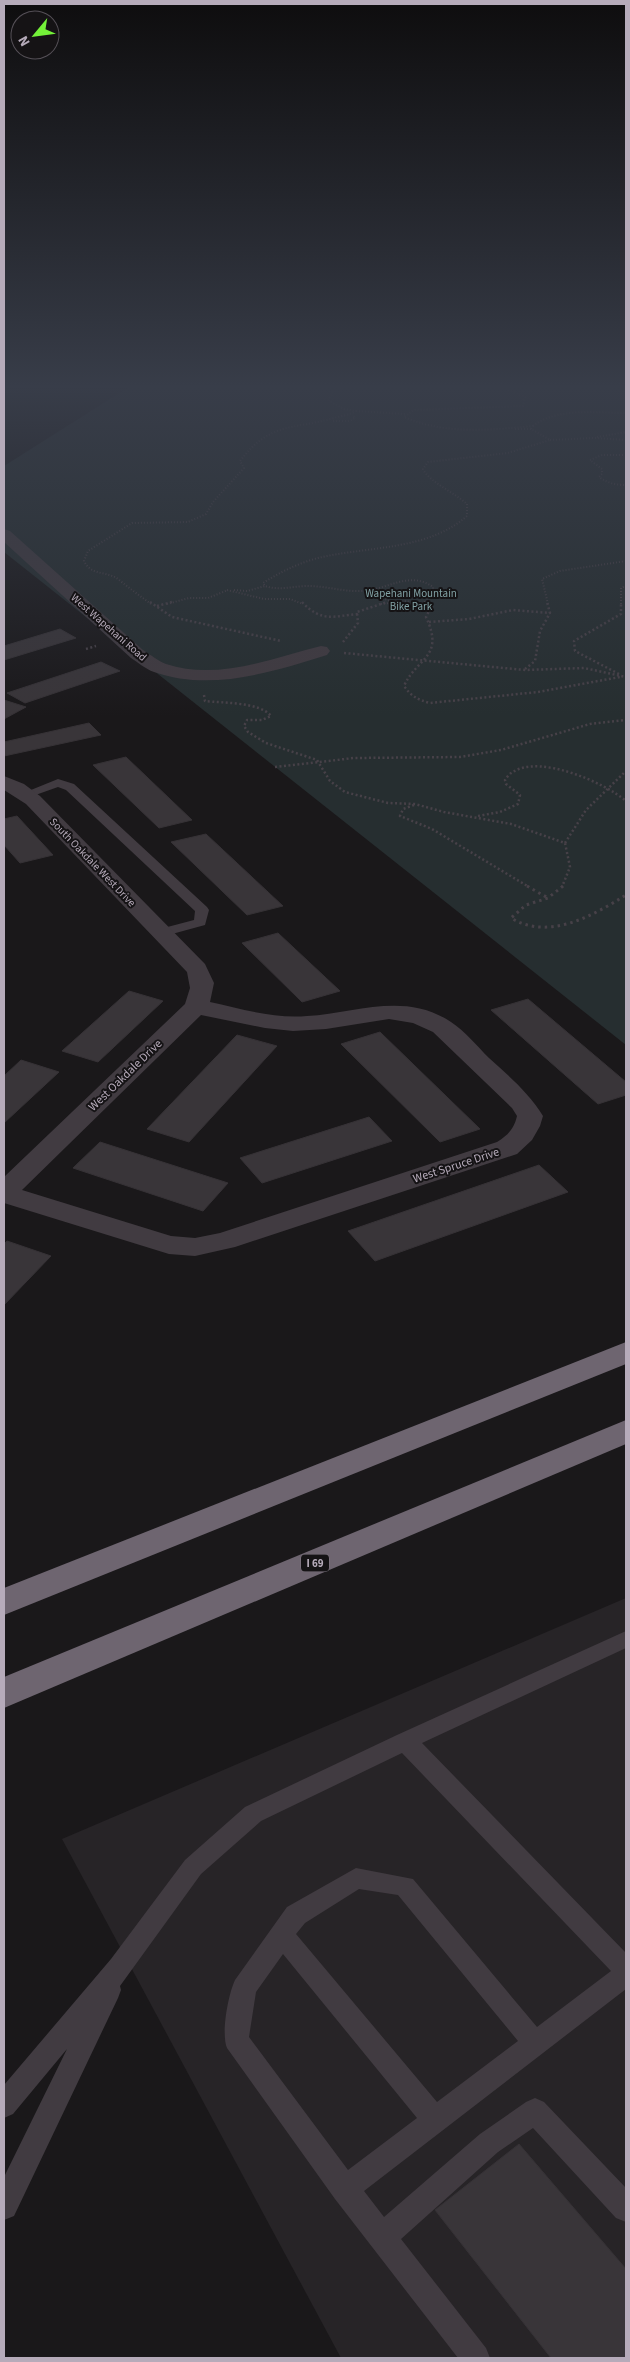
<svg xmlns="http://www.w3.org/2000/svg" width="630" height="2362" viewBox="0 0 630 2362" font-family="'Source Sans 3',sans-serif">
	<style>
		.built { fill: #272427 }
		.green { fill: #262e30 }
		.building { fill: #393539; stroke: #363236 }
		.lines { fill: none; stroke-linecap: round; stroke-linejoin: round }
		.path-far2 { stroke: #474148; stroke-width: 2; stroke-dasharray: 1 2; stroke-linecap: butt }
		.path-far1 { stroke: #474148; stroke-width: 2.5; stroke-dasharray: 2 2.5; stroke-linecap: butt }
		.path { stroke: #474148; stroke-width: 3; stroke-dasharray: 2.5 4; stroke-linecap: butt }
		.lane { fill: #413b41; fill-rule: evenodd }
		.street { fill: #413b41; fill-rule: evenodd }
		.highway { fill: #6e6570; fill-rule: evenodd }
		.labels { text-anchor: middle; stroke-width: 4; stroke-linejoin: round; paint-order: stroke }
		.far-park-label { font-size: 11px; fill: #82a2a5; stroke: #151315 }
		.far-street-label { font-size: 11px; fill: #b6abba; stroke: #151315 }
		.shield { fill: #151315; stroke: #867d88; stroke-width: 1 }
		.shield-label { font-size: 11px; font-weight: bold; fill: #b6abba }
		.street-label { font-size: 12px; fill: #b6abba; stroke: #151315 }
	</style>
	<rect width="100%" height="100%" fill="#1a181a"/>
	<!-- built -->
	<path class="built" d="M626,1598V2358H341L62,1839Z"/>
	<!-- green -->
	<path class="green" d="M132,385H626V1045L4,552V466Z"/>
	<!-- building -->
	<g class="building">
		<path d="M60,629L76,638L4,660V646Z"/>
		<path d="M101,662L120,671L25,703L7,693Z"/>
		<path d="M4,700L26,707L4,719Z"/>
		<path d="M89,723L101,735L4,756V742Z"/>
		<path d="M126,757L192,820L159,828L93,765Z"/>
		<path d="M17,816L53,855L20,863L4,845V819Z"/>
		<path d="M206,834L283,906L247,915L171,842Z"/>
		<path d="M278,933L340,991L302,1002L242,943Z"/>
		<path d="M129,991L163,1001L98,1062L62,1051Z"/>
		<path d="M528,999L626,1082V1095L598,1104L491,1010Z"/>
		<path d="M380,1032L480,1129L440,1142L341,1044Z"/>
		<path d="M237,1035L277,1046L189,1142L147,1129Z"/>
		<path d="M21,1060L59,1072L4,1123V1076Z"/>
		<path d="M369,1117L392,1141L262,1183L240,1158Z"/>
		<path d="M100,1142L228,1183L203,1211L73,1168Z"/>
		<path d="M539,1165L568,1192L375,1261L348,1231Z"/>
		<path d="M7,1241L51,1256L4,1305V1244Z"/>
		<path d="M519,2144L626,2269V2358H551L435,2210Z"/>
	</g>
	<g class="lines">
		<!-- path-far2 -->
		<g class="path-far2">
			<path d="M356,411L406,414"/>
			<path d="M333,421H350L355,418L352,415"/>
			<path d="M533,426C558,407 596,413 626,413"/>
			<path d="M515,429H531"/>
			<path d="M597,437L626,432"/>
			<path d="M550,440L594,438L626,440"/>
			<path d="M626,455H602L590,460L602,469V474L599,477C607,483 616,485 626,485"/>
			<path d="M227,590L264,599H290L303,604"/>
			<path d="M234,590L247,591L265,586"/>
			<path d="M366,591L390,601"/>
			<path d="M151,604C140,596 129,588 118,579C107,571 91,576 84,561L88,551L132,523L188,522L206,514L213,502L244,468L240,461C270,422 291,430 334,418C341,416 350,415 356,411L344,409L329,401L332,392L349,385"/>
			<path d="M167,604L189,598H208L228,590"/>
			<path d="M381,604L406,601L418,604"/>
			<path d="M422,604L433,596V587C409,570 388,590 362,591C344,592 326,586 308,586C293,586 279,591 265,586L263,583C280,572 299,563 318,558C368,546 427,551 467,516V504C455,493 428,481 423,469L428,462L508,453L550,440L531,429L533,426C489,430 446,435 404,417L414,410L523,406L525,397L505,388L469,385"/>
			<path d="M548,604L542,579L560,571L626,561"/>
			<path d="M621,604V588L626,586"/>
		</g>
		<!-- path-far1 -->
		<g class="path-far1">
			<path d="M150,602L172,617L281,641"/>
			<path d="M302,602C322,623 333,616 359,614"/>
			<path d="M415,602L429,611L426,617C445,658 417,657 404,686C411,696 418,700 430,703L538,692L620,677"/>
			<path d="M421,604L425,602"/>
			<path d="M157,606L172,602"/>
			<path d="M429,622L469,619L513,610L550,613L547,602"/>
			<path d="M343,642L358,623L357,612L387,602"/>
			<path d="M86,649L96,646"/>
			<path d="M344,653L525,670L584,668L626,677"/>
			<path d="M525,669L535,661L540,631L550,613"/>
			<path d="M619,674L575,651L574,641L621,614V602"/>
			<path d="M204,695L205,701C222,703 260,702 271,716L262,720H247L244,726L248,732L266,743L317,760L330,781L345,792L388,803L415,804L444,812L511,824L565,843L570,867L562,887"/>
			<path d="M275,767L354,758L460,757L501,750L590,724L626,720"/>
			<path d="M414,805L403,809L400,816L432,829L529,887"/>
			<path d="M478,816L500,812L518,804L520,795L506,784L505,780C507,777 510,773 513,772C540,754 605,783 626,801"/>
			<path d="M565,843L586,810L626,771"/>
		</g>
		<!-- path -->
		<g class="path">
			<path d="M527,886L548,898"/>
			<path d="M563,886L548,898L526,905L511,918C549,941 592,916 626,895"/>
		</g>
		<!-- lane -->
		<g class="lane">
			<path d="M58,779L74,784L207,907L209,910L205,925L161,937L156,936L154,933L156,930L194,920L195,911L66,790L58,787L27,798L21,794Z"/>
			<path d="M626,1631V1648L422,1743L626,1953V1989L364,2191L384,2217L480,2134L526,2102L535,2098L544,2102L626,2188V2222L616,2218L533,2128L498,2152L401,2239L486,2348L490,2358H458L335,2199L227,2048C221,2034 228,1995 235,1980L287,1907L356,1868L413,1879L537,2027L611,1971L402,1753L261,1821L201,1874L120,1986L121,1990L118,1998L14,2216L4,2220V2177L67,2049L13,2114L4,2118V2085L111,1959L185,1860L245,1807L397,1735ZM359,1889L398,1895L518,2041L437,2102L296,1934L305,1923ZM283,1954L417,2118L348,2170L249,2037L256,1992Z"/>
		</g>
		<!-- street -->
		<g class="street">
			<path d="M4,529L10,531L143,650C151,655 158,661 166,664C218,681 272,658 321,646L327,647L330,651L327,655C272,672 211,692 154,672C145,669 138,662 131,658L4,542Z"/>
			<path d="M4,776L24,784L40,796L205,964L214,983L210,1002C242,1009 275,1019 307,1016C356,1013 405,991 451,1022C465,1031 477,1046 489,1058C509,1076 529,1093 543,1116L540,1126L532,1140L517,1154L235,1247L195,1256L169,1254L4,1203V1177L185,1004L190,988L187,972L26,804L4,790ZM201,1015L265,1028L293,1031L326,1029L389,1019L413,1023L433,1032L512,1108L517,1116C514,1129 508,1135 497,1142L220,1233L195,1238L171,1236L22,1190Z"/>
		</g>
		<!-- highway -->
		<g class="highway">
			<path d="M626,1342V1364L4,1615V1588Z"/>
			<path d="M626,1420V1444L4,1708V1677Z"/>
		</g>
	</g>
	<!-- sky -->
	<linearGradient id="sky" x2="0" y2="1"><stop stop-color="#0e0d0e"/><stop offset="0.54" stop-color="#383d49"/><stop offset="1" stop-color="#383d49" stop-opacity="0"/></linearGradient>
	<rect width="630" height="716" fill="url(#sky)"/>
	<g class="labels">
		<!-- far-park labels -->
		<g class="far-park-label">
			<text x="411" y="597">Wapehani Mountain<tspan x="411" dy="13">Bike Park</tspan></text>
		</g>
		<!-- far-street labels -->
		<g class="far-street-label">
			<text transform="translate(109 627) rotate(41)" y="4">West Wapehani Road</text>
			<text transform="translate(93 862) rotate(46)" y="4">South Oakdale West Drive</text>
		</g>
		<!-- shield labels -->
		<rect class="shield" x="301" y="1554.5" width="28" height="17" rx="4"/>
		<g class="shield-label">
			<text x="315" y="1567">I 69</text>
		</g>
		<!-- street labels -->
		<g class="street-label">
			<text transform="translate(125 1075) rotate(-44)" y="4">West Oakdale Drive</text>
			<text transform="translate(456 1165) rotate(-18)" y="4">West Spruce Drive</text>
		</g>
	</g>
	<!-- border -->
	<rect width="630" height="2362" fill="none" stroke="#b6abba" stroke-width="10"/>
	<!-- north arrow -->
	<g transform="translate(35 35) rotate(241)"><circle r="24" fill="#151315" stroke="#555057"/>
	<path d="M0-4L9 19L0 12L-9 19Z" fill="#74f139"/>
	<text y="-8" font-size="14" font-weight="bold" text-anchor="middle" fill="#b6abba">N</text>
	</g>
</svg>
